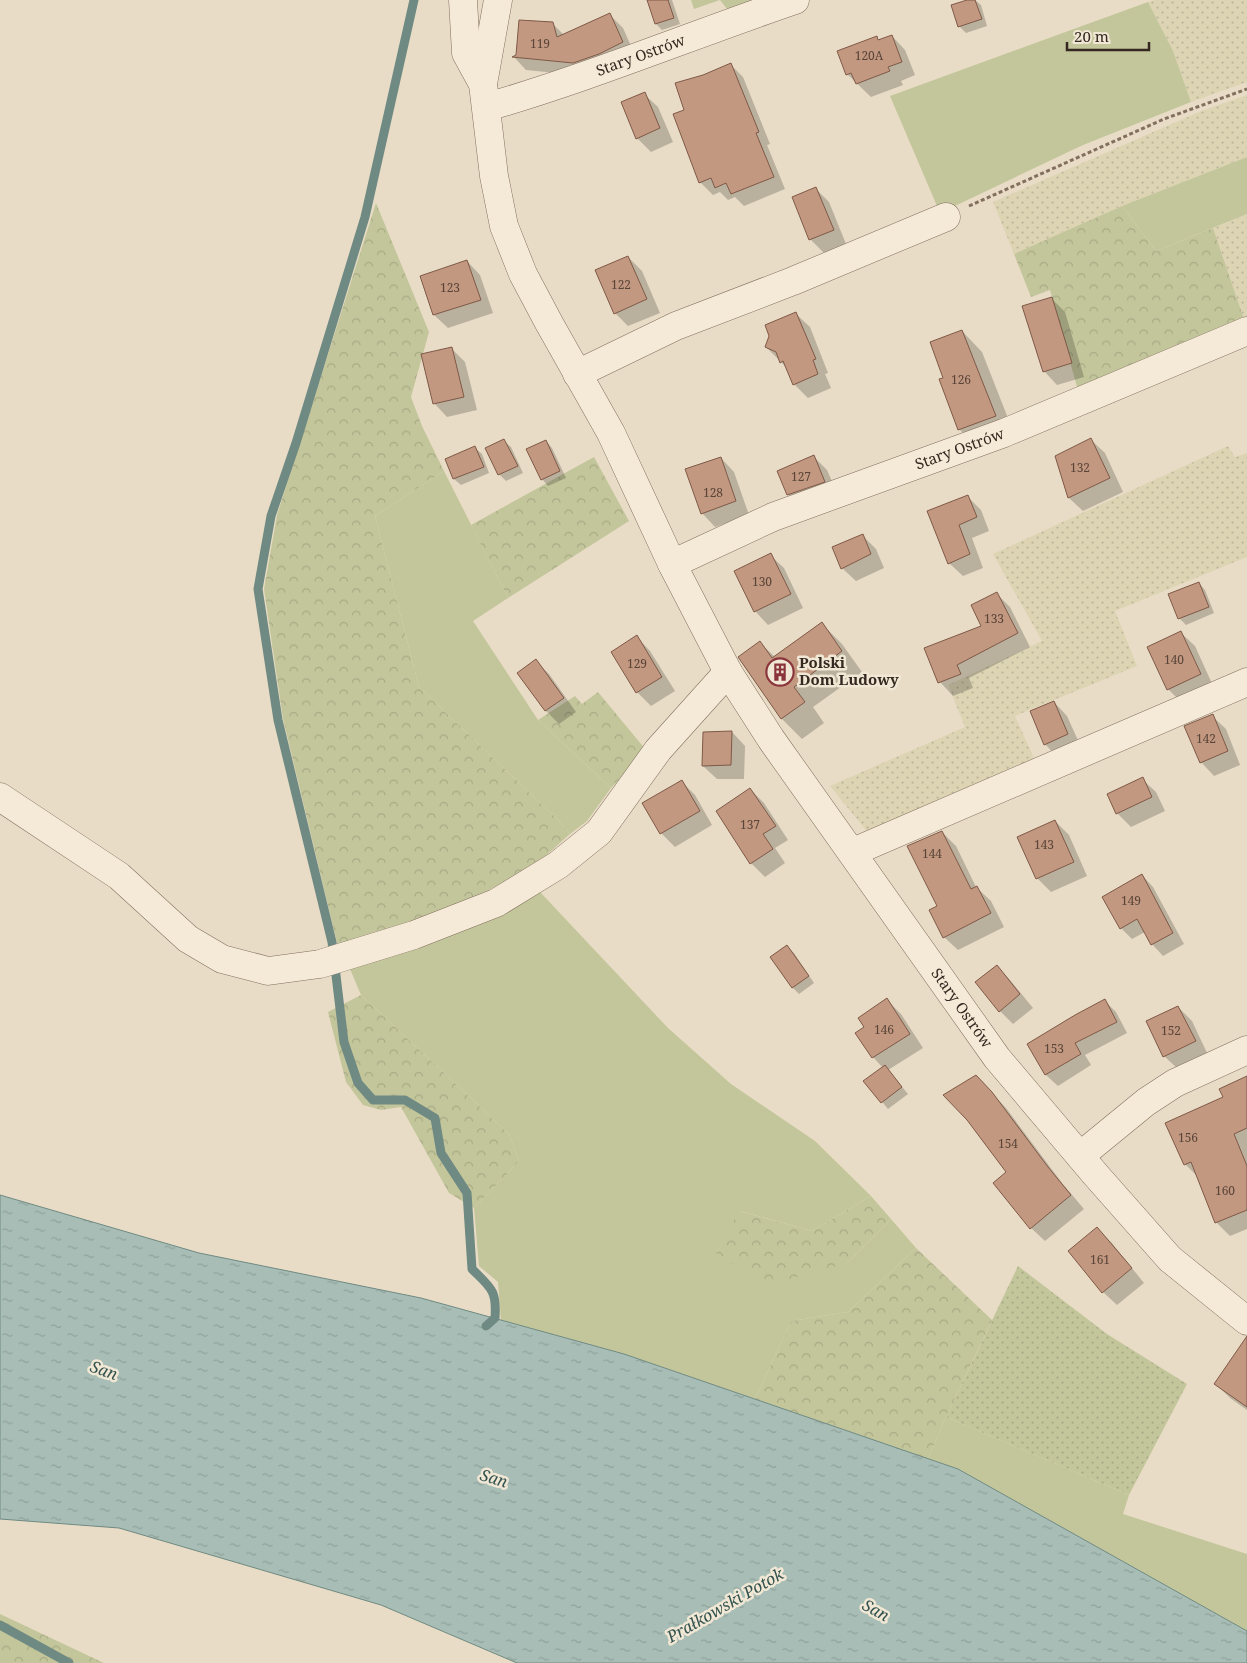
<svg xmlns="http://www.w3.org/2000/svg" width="1247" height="1663" viewBox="0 0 1247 1663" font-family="'Noto Serif',serif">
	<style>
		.farmland { fill: url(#farmland-dots) }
		.grass { fill: #c3c69b }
		.forest { fill: url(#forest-crowns) }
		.garden { fill: url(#garden-dots) }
		.water { fill: url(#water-ripples); stroke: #6f8a82 }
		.shadow { fill: #0003 }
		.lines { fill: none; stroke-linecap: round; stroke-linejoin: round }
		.stream { stroke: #6f8a82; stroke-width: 9 }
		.building { fill: #c39880; stroke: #7e5947 }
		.minor-casing { stroke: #826f5e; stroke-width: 29 }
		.path { stroke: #826f5e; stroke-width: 3; stroke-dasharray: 4 2.5; stroke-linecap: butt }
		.minor { stroke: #f5ead8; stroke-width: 28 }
		.labels { text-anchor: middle; stroke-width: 5; stroke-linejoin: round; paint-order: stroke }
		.number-label { font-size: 12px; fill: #584438 }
		.street-label { font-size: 15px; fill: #342820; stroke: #f1e7d5 }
		.poi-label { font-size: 15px; font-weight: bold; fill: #342820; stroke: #f1e7d5; text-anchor: start }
		.water-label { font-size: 16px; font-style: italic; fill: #31524e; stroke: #f1e7d5 }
	</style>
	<defs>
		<pattern id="farmland-dots" width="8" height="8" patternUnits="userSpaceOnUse" patternTransform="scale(1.25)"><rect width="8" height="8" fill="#ddd4b4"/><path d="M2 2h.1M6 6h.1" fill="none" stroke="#beb69a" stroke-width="1.8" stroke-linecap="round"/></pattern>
		<pattern id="forest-crowns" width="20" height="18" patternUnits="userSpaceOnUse" patternTransform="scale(1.25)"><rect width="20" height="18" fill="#c3c69b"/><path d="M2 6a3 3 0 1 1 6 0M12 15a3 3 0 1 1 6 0" fill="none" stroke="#a8aa85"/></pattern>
		<pattern id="garden-dots" width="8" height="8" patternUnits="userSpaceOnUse" patternTransform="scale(1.25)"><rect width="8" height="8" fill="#c3c69b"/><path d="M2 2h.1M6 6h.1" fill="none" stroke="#a8aa85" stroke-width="1.8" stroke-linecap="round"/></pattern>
		<pattern id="water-ripples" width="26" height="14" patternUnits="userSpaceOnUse" patternTransform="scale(1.25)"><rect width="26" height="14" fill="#a7bdb5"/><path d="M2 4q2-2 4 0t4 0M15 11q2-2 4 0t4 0" fill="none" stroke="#90a29b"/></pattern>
	</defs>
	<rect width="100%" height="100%" fill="#e9dcc6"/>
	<!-- farmland -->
	<g class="farmland">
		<path d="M1154,0H1247V82L1191,102L1173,51L1148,2Z"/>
		<path d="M1247,95V157L1122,206L1014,254L993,202L1199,112Z"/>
		<path d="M1247,214V325H1246L1213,228Z"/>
		<path d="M1228,446L1235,457L1247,453V557L1115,611L1137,666L1015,716L1037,765L869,834L830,786L965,727L948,685L1042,641L993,554Z"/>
	</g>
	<!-- grass -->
	<g class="grass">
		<path d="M691,0H772L731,14L720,0L694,9Z"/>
		<path d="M1148,2L1173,51L1191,102L1083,145L940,213L890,96Z"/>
		<path d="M1247,157V214L1156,251L1122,206Z"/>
		<path d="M444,471L508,598L473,621L538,720L611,788L587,821L570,834L556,818L419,687L375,516Z"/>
		<path d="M540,892L668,1028L731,1084L815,1141L871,1196L812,1231L740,1211L716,1254L847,1263L891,1219L916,1248L848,1312L791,1321L755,1399L624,1354L501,1320L498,1282L479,1266L474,1208L519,1161L509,1134L361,995L350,969Z"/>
		<path d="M946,1417L1129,1495L1123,1514L1247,1554V1631L958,1469L928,1459Z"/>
	</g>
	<!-- forest -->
	<g class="forest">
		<path d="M376,203L429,332L411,397L422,426L444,471L375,516L419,687L556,818L570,834C557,845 544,859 529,868C470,904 402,926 339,951L283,719L264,589L277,515Z"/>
		<path d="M1122,206L1156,251L1213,228L1246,325L1079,394L1050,290L1031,297L1014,254Z"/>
		<path d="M594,457L629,521L508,598L471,525Z"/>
		<path d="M598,692L646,750L611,788L538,720L575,696L582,704Z"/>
		<path d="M361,995L509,1134L519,1161L474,1208L449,1193L401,1107L381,1110L363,1105L346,1082L328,1012Z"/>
		<path d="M871,1196L891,1219L847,1263L770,1285L716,1254L739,1211L812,1231Z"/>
		<path d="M916,1248L992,1320L946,1417L928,1459L755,1399L791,1321L848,1312Z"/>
		<path d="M0,1614L104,1663H0Z"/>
	</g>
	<!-- garden -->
	<path class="garden" d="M1018,1266L1107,1334L1187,1384L1129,1495L946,1417Z"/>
	<!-- water -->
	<path class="water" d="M0,1195L199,1253L421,1298L624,1354L958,1469L1247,1631V1663H517L381,1605L119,1528L0,1519Z"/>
	<!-- shadow -->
	<g class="shadow">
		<path d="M648,0H672L680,24L662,30L656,24Z"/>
		<path d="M971,0H975L981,5L987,26L966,33L959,26Z"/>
		<path d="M610,15L623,28L635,55L586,76L526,70L514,57L553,24L564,35Z"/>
		<path d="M892,36L905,50L915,75L901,81L903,85L871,97L847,74L876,37L880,41Z"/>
		<path d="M731,65L743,77L770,144L767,145L785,189L744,206L735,197L728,200L720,192L713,195L700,182L685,111L704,76Z"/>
		<path d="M644,94L658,107L673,142L651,152L637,138Z"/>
		<path d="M816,189L829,202L846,244L824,253L810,239Z"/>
		<path d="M628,257L642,271L660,313L628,326L615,313Z"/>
		<path d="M467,261L480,275L493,313L448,328L434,315L421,277Z"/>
		<path d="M1052,299L1065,312L1084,377L1057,385L1044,371Z"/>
		<path d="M796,314L810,327L828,373L825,374L831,388L808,398L794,384L788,369L766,347Z"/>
		<path d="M962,331L982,352L1015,436L980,450L959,429Z"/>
		<path d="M452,349L465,362L477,410L447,417L434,403Z"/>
		<path d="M1091,440L1105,453L1123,492L1083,511L1069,498L1057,456Z"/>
		<path d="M504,441L511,447L523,473L506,481L499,474Z"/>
		<path d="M546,441L552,448L566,478L548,486L542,479Z"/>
		<path d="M475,448L482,454L489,473L461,485L454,479L447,460Z"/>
		<path d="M814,457L827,470L838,495L802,508L788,494Z"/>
		<path d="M721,458L734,472L749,515L715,527L702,513Z"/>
		<path d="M967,496L981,510L989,531L972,538L983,568L963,576L949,563L929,511Z"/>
		<path d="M862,535L876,549L884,568L856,581L842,568Z"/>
		<path d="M770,555L784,568L803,608L768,625L755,611Z"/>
		<path d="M1199,583L1205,590L1214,613L1186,625L1179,618Z"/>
		<path d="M997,594L1010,607L1030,647L969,678L973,688L953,696L940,682L926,649L983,627Z"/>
		<path d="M821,623L842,644L862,672L813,707L824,723L802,739L782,719L740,658L760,643L775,657Z"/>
		<path d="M1181,633L1195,646L1214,688L1181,702L1168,689Z"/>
		<path d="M637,637L650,651L675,691L651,706L637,692L612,652Z"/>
		<path d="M536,661L549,674L576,712L559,724L546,711Z"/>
		<path d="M1054,702L1067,716L1081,747L1058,758L1045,744Z"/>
		<path d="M1212,716L1226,729L1240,765L1214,776L1201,762Z"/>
		<path d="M732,732L745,746L744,779H717L703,766Z"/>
		<path d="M1142,779L1156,792L1165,811L1131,827L1117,813L1109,795Z"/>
		<path d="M682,782L695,795L712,825L675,847L661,833L644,804Z"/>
		<path d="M750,789L764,803L788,840L775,848L785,863L765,877L751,863Z"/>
		<path d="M1055,821L1069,835L1087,876L1051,892L1037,878Z"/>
		<path d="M942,832L956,846L976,887L991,901L1004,927L958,950L944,937L939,907Z"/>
		<path d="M1142,875L1153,887L1184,944L1163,956L1152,944L1145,932L1132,939L1121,928Z"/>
		<path d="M787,947L794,953L814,983L799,994L792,987Z"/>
		<path d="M997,966L1010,980L1033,1008L1013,1024L1000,1011Z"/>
		<path d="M887,1000L901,1014L923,1048L888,1070L908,1094L888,1109L865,1081L883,1068L873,1057L857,1034L866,1027Z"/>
		<path d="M1105,1001L1116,1012L1127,1033L1085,1055L1091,1065L1058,1086L1046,1075L1028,1045Z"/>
		<path d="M1178,1007L1192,1021L1208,1055L1178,1069L1164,1056Z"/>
		<path d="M1247,1078V1229L1230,1236L1216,1222L1198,1177L1185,1164L1224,1098Z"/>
		<path d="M989,1090L1006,1108L1062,1183L1084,1209L1045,1241L1031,1228L1008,1173Z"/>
		<path d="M1097,1229L1111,1242L1144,1283L1117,1305L1103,1292Z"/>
		<path d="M1247,1365V1410L1230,1398L1216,1384Z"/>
	</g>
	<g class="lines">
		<!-- stream -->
		<g class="stream">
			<path d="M414,0L365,217L296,443L271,516L258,589L278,720L332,942L344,1042L358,1083L373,1100H405L435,1118L441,1153L467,1193L472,1269C491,1288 497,1290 495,1318L486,1326"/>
			<path d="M0,1625L69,1663"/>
		</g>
	</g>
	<!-- building -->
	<g class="building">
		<path d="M647,0H668L674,18L655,24Z"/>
		<path d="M967,0H975L982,19L958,27L951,5Z"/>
		<path d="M610,13L623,42L599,54L573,63L512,57L516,55L519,20L553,22L557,37Z"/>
		<path d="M892,35L902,62L888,67L890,71L856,84L851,73L846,75L837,51L877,36L878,40Z"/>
		<path d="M731,63L759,132L756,133L774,177L731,194L726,183L715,188L711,178L699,183L673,114L684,110L675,83L703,75Z"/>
		<path d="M645,92L660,128L636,139L621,102Z"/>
		<path d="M816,187L834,230L809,240L792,197Z"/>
		<path d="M628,256L647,299L614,314L595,270Z"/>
		<path d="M467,260L481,300L433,315L420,276Z"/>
		<path d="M1052,297L1072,363L1043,372L1022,306Z"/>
		<path d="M796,312L816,359L813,360L818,374L793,385L783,361L780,363L776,352L765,347L769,336L765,325Z"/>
		<path d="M962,330L996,416L958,430L939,379L943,378L930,342Z"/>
		<path d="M452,347L464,397L433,404L421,354Z"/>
		<path d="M1091,438L1110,478L1068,498L1055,456Z"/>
		<path d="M504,439L518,466L498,475L485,448Z"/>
		<path d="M546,440L560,471L541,480L526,449Z"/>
		<path d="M475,446L484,467L453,479L445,459Z"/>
		<path d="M814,455L825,482L787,495L777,471Z"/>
		<path d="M721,457L736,501L701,514L685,469Z"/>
		<path d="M968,495L977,517L959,525L970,554L948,564L927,511Z"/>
		<path d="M863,534L871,554L841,569L832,547Z"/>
		<path d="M771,553L791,594L754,612L734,571Z"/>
		<path d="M1199,582L1209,607L1178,619L1168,594Z"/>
		<path d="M997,592L1018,633L957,665L961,674L938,683L924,648L981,626L971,605Z"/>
		<path d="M822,622L842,651L794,687L805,702L781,719L738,657L760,641L772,658Z"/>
		<path d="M1181,631L1201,674L1167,690L1147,647Z"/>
		<path d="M637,635L662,677L636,693L611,652Z"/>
		<path d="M536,659L564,698L545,711L517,673Z"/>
		<path d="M1054,701L1068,734L1044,745L1030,711Z"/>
		<path d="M1213,714L1228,751L1200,763L1184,726Z"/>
		<path d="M732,731L731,765L702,766L703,732Z"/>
		<path d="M1143,777L1152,797L1116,814L1107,794Z"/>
		<path d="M682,780L700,811L660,834L642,803Z"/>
		<path d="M750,788L776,826L763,834L773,849L750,864L716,811Z"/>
		<path d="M1055,820L1074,862L1036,879L1017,837Z"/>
		<path d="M942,831L971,889L977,886L991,913L943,938L929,910L937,906L907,846Z"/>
		<path d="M1142,874L1173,933L1151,945L1137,919L1120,929L1102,897Z"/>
		<path d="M787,945L809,976L792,988L770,957Z"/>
		<path d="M997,965L1020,994L999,1012L975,982Z"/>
		<path d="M887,998L910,1034L872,1058L855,1033L864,1027L858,1018Z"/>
		<path d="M1105,999L1117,1022L1075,1043L1081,1054L1045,1075L1027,1044L1075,1015Z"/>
		<path d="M1178,1006L1196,1041L1163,1057L1146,1021Z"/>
		<path d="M885,1065L902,1087L881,1103L863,1081Z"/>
		<path d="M976,1075L992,1092L1048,1167L1071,1195L1030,1229L993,1183L1006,1172L967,1120L943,1095Z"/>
		<path d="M1247,1076V1128L1234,1134L1247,1166V1210L1215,1223L1191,1162L1184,1165L1165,1123L1223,1097L1219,1089Z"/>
		<path d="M1097,1227L1132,1268L1102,1293L1068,1251Z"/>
		<path d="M1247,1336V1407L1214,1384Z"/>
	</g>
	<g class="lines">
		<!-- minor casing -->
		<g class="minor-casing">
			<g id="minor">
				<path id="s1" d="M463,0L466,53L483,84L494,176L504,226L523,274L549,323L611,433L672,564L728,672L771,739L997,1058L1095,1174L1170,1259L1247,1321"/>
				<path d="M483,84L498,0"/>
				<path id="s2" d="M487,107C591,77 692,35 795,0"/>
				<path d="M577,374L676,326L793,281L946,217"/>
				<path id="s3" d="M672,564L773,517L1004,433L1247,331"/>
				<path d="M0,797L119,876L188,939L222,959L268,971L320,964L414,935L496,903L558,865L599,832L658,750L728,672"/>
				<path d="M853,852L1247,682"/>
				<path d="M1080,1156L1146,1102L1175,1083L1247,1050"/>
			</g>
		</g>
		<!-- path -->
		<path class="path" d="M969,206L1164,119L1247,89"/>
		<!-- minor -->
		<use href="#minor" class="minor"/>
	</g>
	<!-- icons -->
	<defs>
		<g id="building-ring" transform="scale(1.4375)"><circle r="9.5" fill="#f1e7d5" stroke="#8a353b" stroke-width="1.5"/><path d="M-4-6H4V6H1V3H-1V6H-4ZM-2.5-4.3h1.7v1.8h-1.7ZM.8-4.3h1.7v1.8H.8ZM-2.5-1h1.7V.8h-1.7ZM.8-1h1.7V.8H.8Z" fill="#8a353b"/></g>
	</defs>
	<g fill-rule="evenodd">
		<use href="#building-ring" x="780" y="672"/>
	</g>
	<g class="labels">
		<!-- number labels -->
		<g class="number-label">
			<text x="540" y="48">119</text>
			<text x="869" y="60">120A</text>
			<text x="621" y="289">122</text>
			<text x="450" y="292">123</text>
			<text x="961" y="384">126</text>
			<text x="1080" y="472">132</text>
			<text x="801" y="481">127</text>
			<text x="713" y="497">128</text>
			<text x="762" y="586">130</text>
			<text x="994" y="623">133</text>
			<text x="1174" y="664">140</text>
			<text x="637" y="668">129</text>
			<text x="1206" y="743">142</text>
			<text x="750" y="829">137</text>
			<text x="1044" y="849">143</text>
			<text x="932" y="858">144</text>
			<text x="1131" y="905">149</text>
			<text x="884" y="1034">146</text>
			<text x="1171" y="1035">152</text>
			<text x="1054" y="1053">153</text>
			<text x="1188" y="1142">156</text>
			<text x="1008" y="1148">154</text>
			<text x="1225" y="1195">160</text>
			<text x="1100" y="1264">161</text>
		</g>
		<!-- street labels -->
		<g class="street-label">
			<text dy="5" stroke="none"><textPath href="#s2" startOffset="162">Stary Ostrów</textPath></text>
			<text dy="5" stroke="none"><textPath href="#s3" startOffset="310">Stary Ostrów</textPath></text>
			<text dy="5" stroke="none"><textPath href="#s1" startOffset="1141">Stary Ostrów</textPath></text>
		</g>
		<!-- poi labels -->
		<g class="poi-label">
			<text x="799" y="668">Polski<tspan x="799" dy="17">Dom Ludowy</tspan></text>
		</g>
		<!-- water labels -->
		<g class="water-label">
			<text transform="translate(104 1370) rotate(20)" y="6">San</text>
			<text transform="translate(494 1478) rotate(17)" y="6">San</text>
			<text transform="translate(725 1605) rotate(-30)" y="6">Prałkowski Potok</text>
			<text transform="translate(876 1610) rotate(29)" y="6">San</text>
		</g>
	</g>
	<!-- scale -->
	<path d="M1067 42v8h82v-8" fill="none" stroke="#342820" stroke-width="2.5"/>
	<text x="1074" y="42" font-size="15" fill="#342820" stroke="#f1e7d5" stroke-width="4" paint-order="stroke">20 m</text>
</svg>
